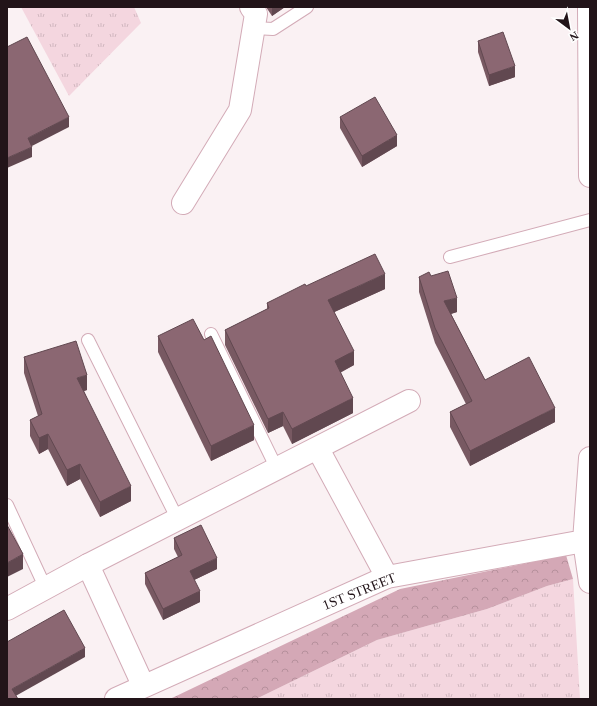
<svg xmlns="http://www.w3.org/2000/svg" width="597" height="706" viewBox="0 0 597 706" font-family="'Times New Roman',serif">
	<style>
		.grass { fill: url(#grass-tufts) }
		.forest { fill: url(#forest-crowns) }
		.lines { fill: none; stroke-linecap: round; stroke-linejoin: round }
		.lane-casing { stroke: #d3abb7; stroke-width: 14 }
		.street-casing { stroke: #d3abb7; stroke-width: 24 }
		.secondary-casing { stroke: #d3abb7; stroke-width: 24 }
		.lane { stroke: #fff; stroke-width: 12 }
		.street { stroke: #fff; stroke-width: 22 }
		.secondary { stroke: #fff; stroke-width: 22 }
		.wall { fill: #785962 }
		.shaded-wall { fill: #614850 }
		.building { fill: #8b6772; stroke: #614850 }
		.labels { text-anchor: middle; stroke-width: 3.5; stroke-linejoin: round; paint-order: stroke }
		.street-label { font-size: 14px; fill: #221419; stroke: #fff }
	</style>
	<defs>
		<pattern id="grass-tufts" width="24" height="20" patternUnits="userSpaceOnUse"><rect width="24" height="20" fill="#f4d6df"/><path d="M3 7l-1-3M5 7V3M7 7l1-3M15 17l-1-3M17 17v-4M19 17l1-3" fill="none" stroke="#d1b7bf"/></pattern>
		<pattern id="forest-crowns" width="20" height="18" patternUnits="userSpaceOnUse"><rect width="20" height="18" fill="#d4a8b6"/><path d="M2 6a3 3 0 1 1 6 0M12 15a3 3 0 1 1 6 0" fill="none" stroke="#b6909c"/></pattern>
	</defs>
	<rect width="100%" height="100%" fill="#faf1f3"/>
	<!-- grass -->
	<g class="grass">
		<path d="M21,7H134L141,23L69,96Z"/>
		<path d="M573,579L580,699H256L377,640L487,609L547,586Z"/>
	</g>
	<!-- forest -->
	<path class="forest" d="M566,555L573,579L547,586L487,609L377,640L256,699H170L400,589Z"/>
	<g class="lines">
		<!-- lane casing -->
		<g class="lane-casing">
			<g id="lane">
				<path d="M253,28L273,29L307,7"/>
				<path d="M450,257L590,220"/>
				<path d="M211,334L277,469"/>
				<path d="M88,340L178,520"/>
				<path d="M7,505L46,589"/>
			</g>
		</g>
		<!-- street casing -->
		<g class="street-casing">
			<g id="street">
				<path d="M183,203L240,110L256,14L251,7"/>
				<path d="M318,449L387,577"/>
				<path d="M584,541L590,582"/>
				<path d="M88,565L143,685"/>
				<path d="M7,609L88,565L409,401"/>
			</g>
		</g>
		<!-- secondary casing -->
		<g class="secondary-casing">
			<g id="secondary">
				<path d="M589,7L590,176"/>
				<path d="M116,699L387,577L584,541L590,458"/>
			</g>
		</g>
		<!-- lane -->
		<use href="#lane" class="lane"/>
		<!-- street -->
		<use href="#street" class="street"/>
		<!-- secondary -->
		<use href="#secondary" class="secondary"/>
	</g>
	<!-- wall -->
	<g class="wall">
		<path d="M266,7H285L272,16Z"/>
		<path d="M478,41L515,77L489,86L478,52Z"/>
		<path d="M340,117L397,146L362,167L340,128Z"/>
		<path d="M431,276L457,312L451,314L485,380L555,422L470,466L450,427V412L466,404L435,343L419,292V277Z"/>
		<path d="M306,286L385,289L334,312L354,365L340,373L353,413L292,444L283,426L268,433L225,345V330L267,309V303Z"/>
		<path d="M158,336L254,440L211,461L158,352Z"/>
		<path d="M24,357L87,390L84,391L131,501L100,517L80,479L67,486L48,449L39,454L30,436V420L38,416L24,373Z"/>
		<path d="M174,538L217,569L194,580L200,602L163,620L145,584V573L178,557L174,549Z"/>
	</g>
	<!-- shaded-wall -->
	<g class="shaded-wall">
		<path d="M272,7H285L272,16Z"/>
		<path d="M515,66V77L489,86V75Z"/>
		<path d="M69,117V127L28,148V138Z"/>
		<path d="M397,135V146L362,167V156Z"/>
		<path d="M32,147V157L7,168V158Z"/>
		<path d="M385,274V289L328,315V300Z"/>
		<path d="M457,298V312L444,316V301Z"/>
		<path d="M354,351V365L335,375V361Z"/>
		<path d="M87,375V390L77,393V378Z"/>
		<path d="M353,398V413L292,444V429Z"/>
		<path d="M555,408V422L470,466V451Z"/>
		<path d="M283,412V426L268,433V419Z"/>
		<path d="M254,425V440L211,461V446Z"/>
		<path d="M48,434V449L39,454V438Z"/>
		<path d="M80,464V479L67,486V470Z"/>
		<path d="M131,486V501L100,517V502Z"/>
		<path d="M23,554V569L7,577V563Z"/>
		<path d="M217,558V569L190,582V571Z"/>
		<path d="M200,591V602L163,620V609Z"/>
		<path d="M85,648V657L12,698V689Z"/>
	</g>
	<!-- building -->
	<g class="building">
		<path d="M503,32L515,66L489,75L478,41Z"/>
		<path d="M27,37L69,117L28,138L32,147L7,158V47Z"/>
		<path d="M375,97L397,135L362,156L340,117Z"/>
		<path d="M375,254L385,274L328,300L354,351L335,361L353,398L292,429L283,412L268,419L225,330L269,308L267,303L305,284L306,286Z"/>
		<path d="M448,271L457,298L444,301L485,380L529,357L555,408L470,451L450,412L472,401L435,328L419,277L429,272L431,276Z"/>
		<path d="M193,319L204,340L211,336L254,425L211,446L158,336Z"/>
		<path d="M76,341L87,375L77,378L131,486L100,502L80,464L67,470L48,434L39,438L30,420L42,414L24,357Z"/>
		<path d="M7,525L23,554L7,563Z"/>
		<path d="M201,525L217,558L190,571L200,591L163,609L145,573L182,555L174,538Z"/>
		<path d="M64,610L85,648L12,689L18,699H7V642Z"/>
	</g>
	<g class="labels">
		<!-- street labels -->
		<g class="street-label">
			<text transform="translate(359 591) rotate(-22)" y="5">1ST STREET</text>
		</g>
	</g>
	<!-- border -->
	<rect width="597" height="706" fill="none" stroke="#221419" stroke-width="16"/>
	<!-- north arrow -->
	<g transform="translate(569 28) rotate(148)" stroke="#ffffff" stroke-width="3" paint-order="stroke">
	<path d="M0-3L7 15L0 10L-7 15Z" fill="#221419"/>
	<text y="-6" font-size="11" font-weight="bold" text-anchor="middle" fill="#221419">N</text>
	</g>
</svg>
